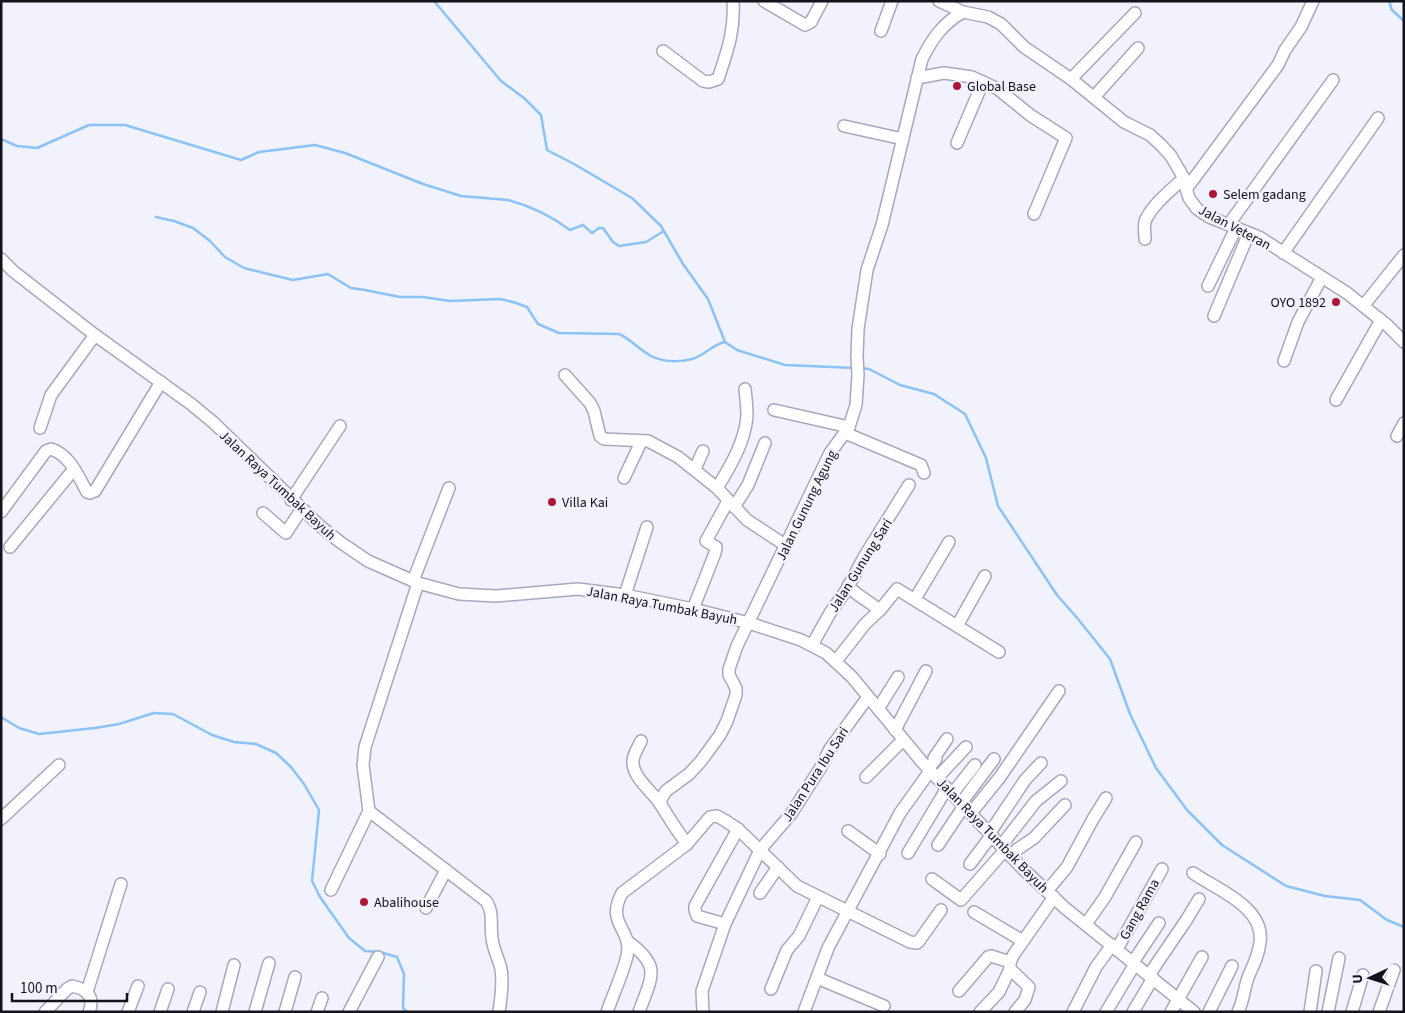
<svg xmlns="http://www.w3.org/2000/svg" width="1405" height="1013" viewBox="0 0 1405 1013" font-family="'Source Sans 3',sans-serif">
	<style>
		.lines { fill: none; stroke-linecap: round; stroke-linejoin: round }
		.stream { stroke: #8ac3f6; stroke-width: 2.5 }
		.minor-casing { stroke: #a7a8bf; stroke-width: 14 }
		.minor { stroke: #fff; stroke-width: 11 }
		.poi-dot { fill: #ad1838; stroke: #f2f2fc; stroke-width: 2 }
		.labels { text-anchor: middle; stroke-width: 4.5; stroke-linejoin: round; paint-order: stroke }
		.poi-label { font-size: 14px; fill: #13131b; stroke: #f2f2fc; text-anchor: start }
		.street-label { font-size: 14px; fill: #13131b; stroke: #f2f2fc }
	</style>
	<rect width="100%" height="100%" fill="#f2f2fc"/>
	<g class="lines">
		<!-- stream -->
		<g class="stream">
			<path d="M434,1L501,81L524,98L541,115L547,150L574,164L632,198L661,226L683,264L708,299L725,342L737,350L785,365L855,368"/>
			<path d="M1389,1L1392,10L1404,21"/>
			<path d="M1,139L17,146L37,148L89,125H125L241,160L259,152L315,145L345,153L423,184L461,196L508,200C531,206 551,216 570,230L583,225L592,233L599,228H603L613,242L619,246L646,242L664,231"/>
			<path d="M156,217L174,221L193,228L210,241L225,257L244,268L293,280L328,274L351,288L365,290L400,297H423L450,301L500,299L513,302L527,307L538,324L559,333L619,334C631,339 639,350 651,356C665,363 688,363 701,355C710,350 715,344 725,342"/>
			<path d="M860,368L869,369L900,385L934,394L965,414L986,458L998,506L1057,595L1078,619L1110,659L1130,714L1156,768L1187,810L1222,845L1286,886L1325,896L1360,900L1387,920L1404,927"/>
			<path d="M1,717L19,728L39,734L95,728L119,724L154,713L173,714L212,735L234,742L256,744L276,753L291,767L304,784L319,810L312,881L320,897L349,938L365,951L380,952L397,957L404,974L403,1008L407,1012"/>
		</g>
		<!-- minor casing -->
		<g class="minor-casing">
			<g id="minor">
				<path d="M764,1L805,25L811,22L822,1"/>
				<path d="M939,1L963,12L988,17L1001,24L1024,47L1071,79L1124,122L1150,135L1162,146L1171,156L1182,175L1189,198L1197,209L1209,217L1259,237L1347,293L1387,325L1404,342"/>
				<path d="M881,31L892,1"/>
				<path d="M663,51L703,81L709,82L718,79C727,52 735,31 733,1"/>
				<path d="M917,78L944,73L972,77L998,89L1030,115L1066,138L1034,214"/>
				<path d="M1071,79L1135,13"/>
				<path d="M1094,97L1138,48"/>
				<path d="M844,126L903,139"/>
				<path d="M957,143L983,82"/>
				<path d="M1187,188L1278,65L1285,50L1301,27L1313,1"/>
				<path d="M1229,224L1333,80"/>
				<path d="M1145,239C1145,232 1143,225 1146,219C1154,203 1171,190 1184,178"/>
				<path d="M1283,253L1378,118"/>
				<path d="M1,259L13,271L95,335L191,404L214,423L320,526L340,542L368,561L418,583L459,594L496,596L578,589L625,595L693,609L749,623L801,640L826,653L852,677L922,762L1023,869L1065,908L1194,1012"/>
				<path d="M1208,286L1236,228"/>
				<path d="M1364,305L1404,255"/>
				<path d="M1214,316L1249,233"/>
				<path d="M1284,361L1298,322L1322,277"/>
				<path d="M565,375L590,403L594,411L600,436L604,439L648,441L678,457L717,488L747,520L785,545"/>
				<path d="M1336,400L1381,320"/>
				<path d="M774,410L849,427"/>
				<path d="M40,428L51,395L95,335"/>
				<path d="M845,433L921,465L924,473"/>
				<path d="M1397,436L1404,423"/>
				<path d="M695,469L703,451"/>
				<path d="M624,478L641,442"/>
				<path d="M717,488C730,467 745,442 747,416C747,407 746,398 745,389"/>
				<path d="M291,500L340,426"/>
				<path d="M734,507L748,485L765,443"/>
				<path d="M1,512L46,451L51,449C70,455 78,476 87,492L90,493L95,491L161,382"/>
				<path d="M263,513L286,533L301,510"/>
				<path d="M10,547L74,469"/>
				<path d="M413,581L449,488"/>
				<path d="M418,583L365,747L363,765L369,811L486,901C494,912 490,925 492,938C493,948 497,956 500,965C504,978 501,998 499,1012"/>
				<path d="M848,586L857,594L880,610"/>
				<path d="M625,595L647,527"/>
				<path d="M915,599L949,542"/>
				<path d="M693,609L715,553L716,547L706,541L728,501"/>
				<path d="M957,626L985,576"/>
				<path d="M812,645L830,613L847,589L864,557L909,485"/>
				<path d="M836,661L865,624L880,610L897,589L999,652"/>
				<path d="M878,709L898,677"/>
				<path d="M895,730L926,671"/>
				<path d="M641,741C638,748 632,756 633,763C633,778 654,793 661,805C669,818 677,831 687,844"/>
				<path d="M928,769L936,759L934,758L947,739"/>
				<path d="M866,777L903,740"/>
				<path d="M937,778L966,747"/>
				<path d="M952,794L975,765"/>
				<path d="M961,803L994,759"/>
				<path d="M661,805V799L666,791L689,774L701,761L720,735L727,721L736,695V688L729,675V669L737,646L830,453L849,427L856,405L858,375L857,356L858,329L867,270L882,225L922,59C932,39 943,23 963,12"/>
				<path d="M971,813L1000,777L1059,691"/>
				<path d="M1,819L59,765"/>
				<path d="M848,831L880,854"/>
				<path d="M989,834L1025,780L1041,763"/>
				<path d="M938,845L964,806"/>
				<path d="M1001,846L1036,801L1061,781"/>
				<path d="M908,853L947,788"/>
				<path d="M1009,855L1034,838L1065,805"/>
				<path d="M970,864L991,836"/>
				<path d="M1193,873C1216,889 1265,907 1260,942C1259,954 1254,964 1249,975C1244,987 1244,1000 1238,1012"/>
				<path d="M932,879L961,900L1005,850"/>
				<path d="M331,890L369,811"/>
				<path d="M1047,891L1067,867L1093,819L1106,798"/>
				<path d="M760,893L778,867"/>
				<path d="M426,908L446,870"/>
				<path d="M974,912L1023,941"/>
				<path d="M725,924L697,916L695,910V906L738,829"/>
				<path d="M1086,924L1105,897L1136,842"/>
				<path d="M627,941C662,966 652,976 639,1012"/>
				<path d="M1117,949L1162,869"/>
				<path d="M1133,962L1159,923"/>
				<path d="M1149,975L1187,919L1199,899"/>
				<path d="M817,978L884,1006"/>
				<path d="M771,989L787,950L799,936L818,897"/>
				<path d="M959,991L988,957L991,956L1010,962"/>
				<path d="M87,992L121,884"/>
				<path d="M45,1012L67,989L72,986C87,989 95,997 89,1012"/>
				<path d="M128,1012L138,986"/>
				<path d="M160,1012L168,989"/>
				<path d="M193,1012L200,992"/>
				<path d="M222,1012L234,965"/>
				<path d="M255,1012L269,963"/>
				<path d="M285,1012L295,977"/>
				<path d="M317,1012L322,998"/>
				<path d="M349,1012L378,957"/>
				<path d="M607,1012C613,995 623,973 627,956C633,928 605,925 622,893L687,844L710,817L717,816L724,820L738,829L797,886L910,942L917,943L919,941L941,910"/>
				<path d="M703,1012L702,991L725,924L760,850L791,814L821,767L830,749L868,697"/>
				<path d="M804,1012L828,948L900,813L930,771"/>
				<path d="M980,1012L999,992L1010,969"/>
				<path d="M1015,1012L1025,1000L1029,987L1010,969V962L1014,954L1054,897"/>
				<path d="M1073,1012L1096,967L1112,945"/>
				<path d="M1106,1012L1135,964"/>
				<path d="M1133,1012L1153,978"/>
				<path d="M1171,1012L1202,957"/>
				<path d="M1209,1012L1232,966"/>
				<path d="M1310,1012L1316,971"/>
				<path d="M1328,1012L1339,958"/>
				<path d="M1352,1012L1363,975"/>
				<path d="M1379,1012L1394,970"/>
			</g>
		</g>
		<!-- minor -->
		<use href="#minor" class="minor"/>
	</g>
	<!-- markers -->
	<g class="poi-dot">
		<circle cx="957" cy="86" r="5"/>
		<circle cx="1213" cy="194" r="5"/>
		<circle cx="1336" cy="302" r="5"/>
		<circle cx="552" cy="502" r="5"/>
		<circle cx="364" cy="902" r="5"/>
	</g>
	<g class="labels">
		<!-- poi labels -->
		<g class="poi-label">
			<text x="967" y="91">Global Base</text>
			<text x="1223" y="199">Selem gadang</text>
			<text x="1326" y="307" text-anchor="end">OYO 1892</text>
			<text x="562" y="507">Villa Kai</text>
			<text x="374" y="907">Abalihouse</text>
		</g>
		<!-- street labels -->
		<g class="street-label">
			<text transform="translate(1235 227) rotate(28)" y="5">Jalan Veteran</text>
			<text transform="translate(278 485) rotate(43)" y="5">Jalan Raya Tumbak Bayuh</text>
			<text transform="translate(806 505) rotate(-64)" y="5">Jalan Gunung Agung</text>
			<text transform="translate(860 565) rotate(-58)" y="5">Jalan Gunung Sari</text>
			<text transform="translate(662 605) rotate(11)" y="5">Jalan Raya Tumbak Bayuh</text>
			<text transform="translate(815 774) rotate(-57)" y="5">Jalan Pura Ibu Sari</text>
			<text transform="translate(993 835) rotate(46)" y="5">Jalan Raya Tumbak Bayuh</text>
			<text transform="translate(1139 909) rotate(-61)" y="5">Gang Rama</text>
		</g>
	</g>
	<!-- border -->
	<rect width="1405" height="1013" fill="none" stroke="#13131b" stroke-width="5"/>
	<!-- north arrow -->
	<g transform="translate(1370 978) rotate(266)" stroke="#f2f2fc" stroke-width="4" paint-order="stroke">
	<path d="M0-4L9 19L0 12L-9 19Z" fill="#13131b"/>
	<text y="-8" font-size="14" font-weight="bold" text-anchor="middle" fill="#13131b">U</text>
	</g>
	<!-- scale -->
	<path d="M12 993v8h115v-8" fill="none" stroke="#13131b" stroke-width="2.5"/>
	<text x="20" y="993" font-size="15" fill="#13131b" stroke="#f2f2fc" stroke-width="4" paint-order="stroke">100 m</text>
</svg>
